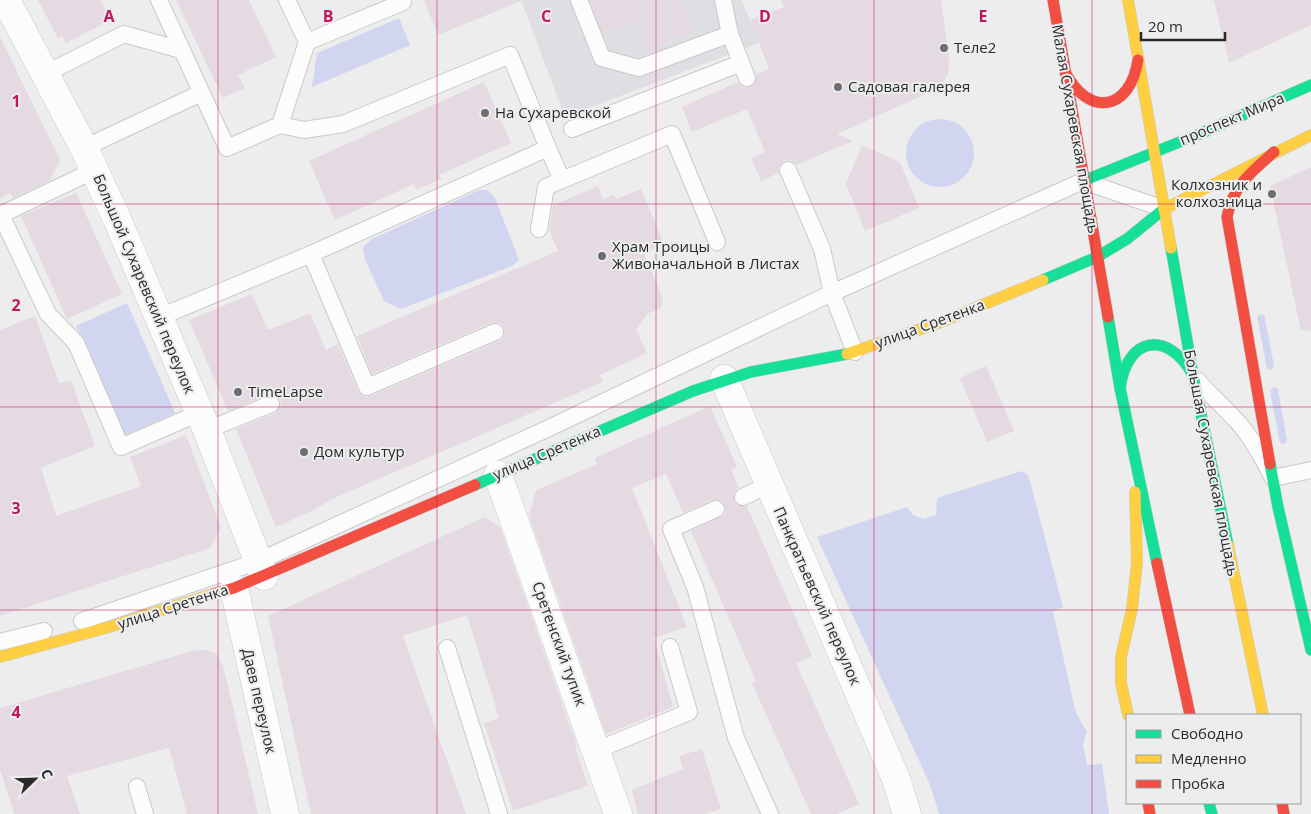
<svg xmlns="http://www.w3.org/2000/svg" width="1311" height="814" viewBox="0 0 1311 814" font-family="'Open Sans',sans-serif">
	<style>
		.built { fill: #dedee3 }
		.green { fill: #d1d5f0 }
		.building { fill: #e5dae2 }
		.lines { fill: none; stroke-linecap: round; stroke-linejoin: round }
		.lane-casing { stroke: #c9c9c9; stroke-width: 18 }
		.street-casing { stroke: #c9c9c9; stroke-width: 29 }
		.fast-casing { stroke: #c9c9c9; stroke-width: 12 }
		.slow-casing { stroke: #c9c9c9; stroke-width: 12 }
		.jam-casing { stroke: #c9c9c9; stroke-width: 12 }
		.lane { stroke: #fcfcfc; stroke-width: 16 }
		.street { stroke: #fcfcfc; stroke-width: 28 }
		.fast { stroke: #16e098; stroke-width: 11 }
		.slow { stroke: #ffcf43; stroke-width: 11 }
		.jam { stroke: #f24e42; stroke-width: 11 }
		.grid { fill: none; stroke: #c2185b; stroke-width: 1; stroke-opacity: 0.55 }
		.poi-dot { fill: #6e6e6f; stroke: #ecedee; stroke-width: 2 }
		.labels { text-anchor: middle; stroke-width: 4; stroke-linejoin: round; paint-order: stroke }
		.poi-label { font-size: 15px; fill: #2a2a2b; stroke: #ecedee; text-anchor: start }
		.street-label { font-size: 15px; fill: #2a2a2b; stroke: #ecedee }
		.grid-label { font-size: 16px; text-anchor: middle; font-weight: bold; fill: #c2185b; stroke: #ecedee; stroke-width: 4; stroke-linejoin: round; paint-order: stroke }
	</style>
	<rect width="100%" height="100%" fill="#ededed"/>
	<!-- built -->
	<path class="built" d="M521,0H742L759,43L565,117Z"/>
	<!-- green -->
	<g class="green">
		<path d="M399,18L410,45L312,87L317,53Z"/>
		<circle cx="940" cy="153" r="34"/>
		<path d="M479,190H488L495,198L519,260L512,266L401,309L384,301L365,260L363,247L372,239Z"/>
		<path d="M127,303L175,413L124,436L76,326Z"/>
		<path d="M1263,314L1265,318L1274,366L1272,370L1267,369L1257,316Z"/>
		<path d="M1274,387L1278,389L1287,440L1285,444L1280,443L1270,390Z"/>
		<path d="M1022,471L1028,475L1030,481L1063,607L1053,612L1076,713L1087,732L1083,744L1087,765L1102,764L1109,814H939L931,787L817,537L907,507L913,515L923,519L936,515L937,498Z"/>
	</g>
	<!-- building -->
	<g class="building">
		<path d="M38,0H100L111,20L66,43L62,36L58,38Z"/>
		<path d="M176,0H249L276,57L238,75L245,88L223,98Z"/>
		<path d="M424,0H521V1L438,35Z"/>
		<path d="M590,0H682L693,32L646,50L635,20L603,33Z"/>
		<path d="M781,0H941L949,58L948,75L937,89L837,134L853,141L797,165L790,160L784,161L778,168L779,173L761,181L751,158L765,152L747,109L692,132L682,107L738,82L746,88L754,85L756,74L769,69L750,20L784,7Z"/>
		<path d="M1214,0H1311V25L1229,63Z"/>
		<path d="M0,37L60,160L49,181L13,198L10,193L0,199Z"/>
		<path d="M484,82L511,143L439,175L441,179L428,185L416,190L414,184L335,220L309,161Z"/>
		<path d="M862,145L900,162L919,208L865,231L846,184Z"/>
		<path d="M1311,167V330L1301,331L1270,186Z"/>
		<path d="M598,186L603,199L614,195L616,199L641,189L664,244L644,253L663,299L661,308L647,314L636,330L647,353L600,375L603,382L332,499L314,510L276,527L236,429L275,413L281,406L280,400L273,394L268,395L228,411L189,320L252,294L268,330L310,313L326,350L338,344L358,391L365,397L371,396L499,341L503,338L504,329L501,324L491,323L372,374L357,336L558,251L549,230L553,205Z"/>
		<path d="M76,193L122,294L67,319L21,216Z"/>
		<path d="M35,316L59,383L71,380L95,446L41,468L56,516L141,486L130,457L186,435L221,528L210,548L0,616V330Z"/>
		<path d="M986,366L1014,431L987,442L960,378Z"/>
		<path d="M710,406L737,467L731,470L739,488L735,492L734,501L738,505L747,506L812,656L796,663L859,804L838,814H811L752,683L756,681L691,531L724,515L726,510L722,501L712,500L683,513L666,474L632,488L687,627L654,638L673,707L606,734L529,516L536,490L597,464L595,458Z"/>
		<path d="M485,517L500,527L577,746L575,747L588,786L513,811L484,723L499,718L467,615L403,636L466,814H311L268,616Z"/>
		<path d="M196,650H207L216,653L223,665L258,814H187L169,748L67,776L80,814H14L0,769V708Z"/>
		<path d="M702,749L721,809L705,814H638L632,790L683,769L679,756Z"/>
	</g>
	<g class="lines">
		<!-- lane casing -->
		<g class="lane-casing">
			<g id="lane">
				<path d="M159,0L227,148L280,125L304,130L343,124L510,55L548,148L311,254"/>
				<path d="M287,0L307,42"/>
				<path d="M579,0L602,58L639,68L730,34"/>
				<path d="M723,0L730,34L747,78"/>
				<path d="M45,74L124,34L181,50"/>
				<path d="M280,125L307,42L403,2L402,0"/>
				<path d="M572,129L741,63"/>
				<path d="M84,148L201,93"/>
				<path d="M548,148L562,180L672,134L717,242"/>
				<path d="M788,170L822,249L832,293L855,352"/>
				<path d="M0,215L95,170"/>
				<path d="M1,215L48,314L76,343L121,447L199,413"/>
				<path d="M539,229L546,187L562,180"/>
				<path d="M160,317L311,254L367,387L495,332"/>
				<path d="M1197,380C1208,393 1219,402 1230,414C1249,432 1261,455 1273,478L1311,470"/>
				<path d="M207,430L271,404"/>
				<path d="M743,497L768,485"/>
				<path d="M716,509L671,529L695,587L736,738L770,814"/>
				<path d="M82,621L259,561L549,428L832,293L1083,181L1164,209"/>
				<path d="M0,642L44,631"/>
				<path d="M447,648L499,814"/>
				<path d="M597,750L689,712L670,647"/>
				<path d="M137,787L145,814"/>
			</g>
		</g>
		<!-- street casing -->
		<g class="street-casing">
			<g id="street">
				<path d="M6,0L84,148L117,219L207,430L264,576"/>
				<path d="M724,379L896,779L907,814"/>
				<path d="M498,475L618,814"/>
				<path d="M234,588L285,814"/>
			</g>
		</g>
		<!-- fast casing -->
		<g class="fast-casing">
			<g id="fast">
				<path d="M1083,181L1202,133L1311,85"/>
				<path d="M1171,248L1193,375L1228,545"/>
				<path d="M1043,280L1097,257L1127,239L1164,209"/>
				<path d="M1108,317L1120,388L1157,563"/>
				<path d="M1120,388C1127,336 1168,330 1193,375"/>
				<path d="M1270,464L1278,507L1311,650"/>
				<path d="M475,485L693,391L751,372L847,354"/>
				<path d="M1209,803L1212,814"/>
			</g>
		</g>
		<!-- slow casing -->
		<g class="slow-casing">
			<g id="slow">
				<path d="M1128,0L1171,248"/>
				<path d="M1164,209L1311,135"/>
				<path d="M847,354L941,322L1043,280"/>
				<path d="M1228,545L1263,715"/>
				<path d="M0,657L109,627L213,594"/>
				<path d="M1128,715L1121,683V657L1132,609L1137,563L1135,492"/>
			</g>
		</g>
		<!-- jam casing -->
		<g class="jam-casing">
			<g id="jam">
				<path d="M1053,0L1108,317"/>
				<path d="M1065,72C1089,118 1130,111 1138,60"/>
				<path d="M1270,464L1227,217C1232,187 1252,171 1274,152"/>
				<path d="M1157,563L1190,715"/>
				<path d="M213,594L234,588L475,485"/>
				<path d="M1148,803L1150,814"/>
				<path d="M1282,803L1284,814"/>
			</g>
		</g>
		<!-- lane -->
		<use href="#lane" class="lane"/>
		<!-- street -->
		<use href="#street" class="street"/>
		<!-- fast -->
		<use href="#fast" class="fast"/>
		<!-- slow -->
		<use href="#slow" class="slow"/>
		<!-- jam -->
		<use href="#jam" class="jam"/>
	</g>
	<!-- grid -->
	<path class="grid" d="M218,0V814M437,0V814M656,0V814M874,0V814M1092,0V814M0,204H1311M0,407H1311M0,610H1311"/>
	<!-- markers -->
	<g class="poi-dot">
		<circle cx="944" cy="48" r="5"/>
		<circle cx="838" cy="87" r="5"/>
		<circle cx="485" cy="113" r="5"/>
		<circle cx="1272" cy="194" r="5"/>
		<circle cx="602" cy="256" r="5"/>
		<circle cx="238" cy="392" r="5"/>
		<circle cx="304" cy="452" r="5"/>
	</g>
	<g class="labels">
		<!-- poi labels -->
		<g class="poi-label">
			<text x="954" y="53">Теле2</text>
			<text x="848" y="92">Садовая галерея</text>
			<text x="495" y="118">На Сухаревской</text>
			<text x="1262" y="190" text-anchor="end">Колхозник и<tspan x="1262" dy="17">колхозница</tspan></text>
			<text x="612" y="252">Храм Троицы<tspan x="612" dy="17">Живоначальной в Листах</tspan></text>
			<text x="248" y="397">TimeLapse</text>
			<text x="314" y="457">Дом культур</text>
		</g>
		<!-- street labels -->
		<g class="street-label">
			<text transform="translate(1232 119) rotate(-23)" y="5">проспект Мира</text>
			<text transform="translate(1075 129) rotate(80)" y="5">Малая Сухаревская площадь</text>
			<text transform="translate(144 284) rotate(67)" y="5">Большой Сухаревский переулок</text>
			<text transform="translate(930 324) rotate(-20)" y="5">улица Сретенка</text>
			<text transform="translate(547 453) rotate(-23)" y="5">улица Сретенка</text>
			<text transform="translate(1211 463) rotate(79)" y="5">Большая Сухаревская площадь</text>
			<text transform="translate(817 596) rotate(66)" y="5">Панкратьевский переулок</text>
			<text transform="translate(173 607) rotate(-18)" y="5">улица Сретенка</text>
			<text transform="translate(559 644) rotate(70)" y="5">Сретенский тупик</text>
			<text transform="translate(259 701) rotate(77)" y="5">Даев переулок</text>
		</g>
	</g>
	<g class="grid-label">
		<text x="109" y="22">A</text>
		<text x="328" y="22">B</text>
		<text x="546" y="22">C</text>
		<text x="765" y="22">D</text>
		<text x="983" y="22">E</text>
		<text x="16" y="107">1</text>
		<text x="16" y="311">2</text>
		<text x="16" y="514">3</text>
		<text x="16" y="718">4</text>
	</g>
	<!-- legend -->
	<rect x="1126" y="714" width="175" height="90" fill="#ecedee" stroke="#9e9fa0"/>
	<rect x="1136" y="730" width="25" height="8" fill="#16e098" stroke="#9e9fa0"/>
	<text x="1171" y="739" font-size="15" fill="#2a2a2b">Свободно</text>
	<rect x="1136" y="755" width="25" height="8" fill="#ffcf43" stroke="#9e9fa0"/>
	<text x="1171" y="764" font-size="15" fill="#2a2a2b">Медленно</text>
	<rect x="1136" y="780" width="25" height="8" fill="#f24e42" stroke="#9e9fa0"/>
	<text x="1171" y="789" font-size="15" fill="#2a2a2b">Пробка</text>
	<!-- north arrow -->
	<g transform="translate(35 779) rotate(67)" stroke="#ecedee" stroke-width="4" paint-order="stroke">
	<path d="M0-4L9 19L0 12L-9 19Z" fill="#2a2a2b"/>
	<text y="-8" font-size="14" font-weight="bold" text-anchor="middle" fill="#2a2a2b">С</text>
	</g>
	<!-- scale -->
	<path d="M1141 32v8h84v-8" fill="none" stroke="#2a2a2b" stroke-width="2.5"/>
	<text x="1148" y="32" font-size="15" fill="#2a2a2b" stroke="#ecedee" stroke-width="4" paint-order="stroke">20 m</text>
</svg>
